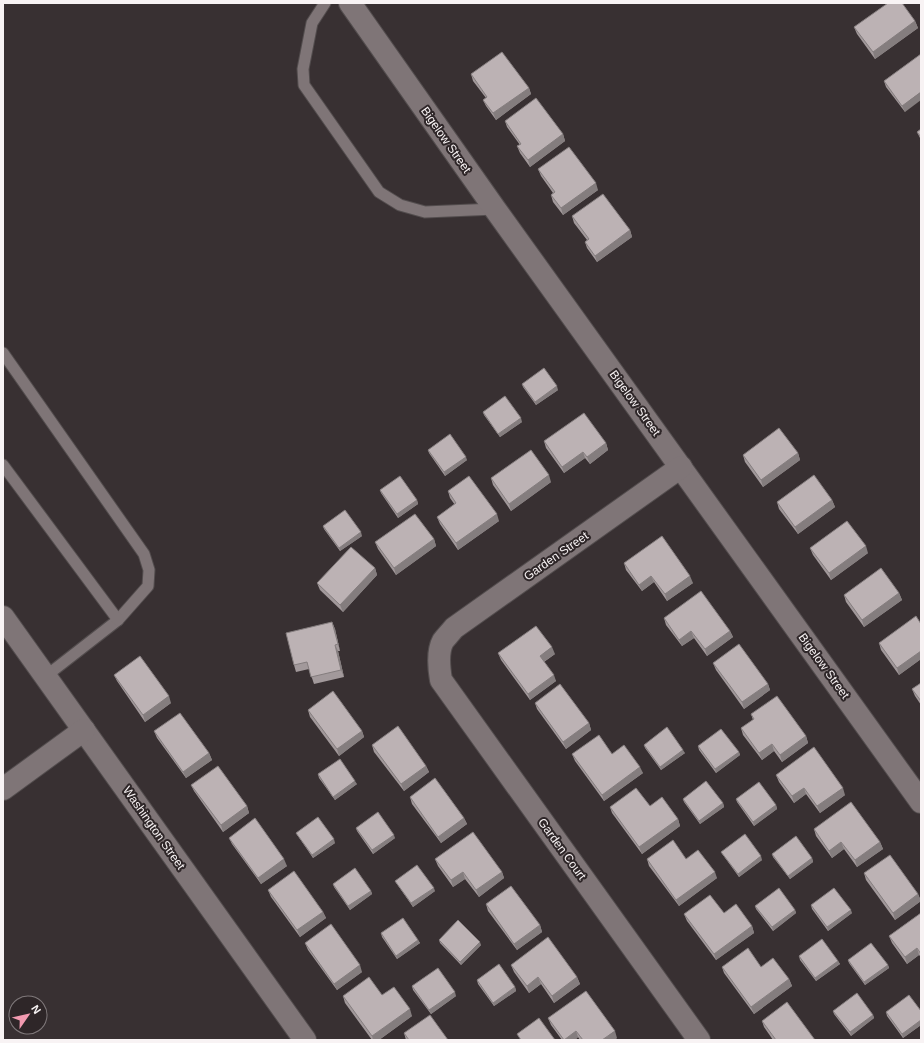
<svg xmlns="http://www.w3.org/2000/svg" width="924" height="1043" viewBox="0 0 924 1043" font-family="Arial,sans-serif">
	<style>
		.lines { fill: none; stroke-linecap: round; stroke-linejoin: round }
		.service-casing { stroke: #534d4e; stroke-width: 13 }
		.minor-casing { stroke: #534d4e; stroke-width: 24 }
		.service { stroke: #7f7577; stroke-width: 11 }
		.minor { stroke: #7f7577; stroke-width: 22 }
		.wall { fill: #a2999b }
		.shaded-wall { fill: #847d7e }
		.building { fill: #bcb2b4; stroke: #847d7e }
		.labels { text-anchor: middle; stroke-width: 4; stroke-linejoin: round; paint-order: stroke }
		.street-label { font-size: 12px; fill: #f8f3f4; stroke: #2e2628 }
	</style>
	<rect width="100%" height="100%" fill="#383032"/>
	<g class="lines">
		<!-- service casing -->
		<g class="service-casing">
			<g id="service">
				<path d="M325,3L312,23L303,69L304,85L379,192L400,205L425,212L495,209"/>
				<path d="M3,353L144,554L149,570L148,586L118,620L46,676"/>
				<path d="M3,465L118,620"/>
			</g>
		</g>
		<!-- minor casing -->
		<g class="minor-casing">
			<g id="minor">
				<path d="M350,3L495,209L921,802"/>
				<path d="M681,467L454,628C450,633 446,637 443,641C437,652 439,668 441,680L699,1040"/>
				<path d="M3,617L305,1040"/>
				<path d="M3,789L84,730"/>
			</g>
		</g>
		<!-- service -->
		<use href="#service" class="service"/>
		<!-- minor -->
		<use href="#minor" class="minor"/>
	</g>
	<!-- wall -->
	<g class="wall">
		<path d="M915,21L918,28L875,59L857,34L854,27Z"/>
		<path d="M921,54L905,112L886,87L884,81Z"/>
		<path d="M471,74L529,88L531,94L496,120L486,106L483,100L486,98L473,81Z"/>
		<path d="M505,121L563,134L565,141L530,167L520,153L517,146L520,145L507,127Z"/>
		<path d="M921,129V140L917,132Z"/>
		<path d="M538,169L598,190L563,215L553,202L551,195L553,193L541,176Z"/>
		<path d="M572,216L630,230L632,237L597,262L587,248L585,242L587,240L574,223Z"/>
		<path d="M522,384L558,390L536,405L523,387Z"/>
		<path d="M483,412L522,422L500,437L484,415Z"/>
		<path d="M544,441L606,443L608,450L590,464L585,458L564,473L546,448Z"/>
		<path d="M428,450L467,460L445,476L429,453Z"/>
		<path d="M798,453L800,460L763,487L745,462L743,455Z"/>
		<path d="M491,478L551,482L511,511L493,485Z"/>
		<path d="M380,490L417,500L418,504L398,518L381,493Z"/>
		<path d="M448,491L499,521L458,550L440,524L437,517L455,505L450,498Z"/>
		<path d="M832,500L835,507L798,534L779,509L777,502Z"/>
		<path d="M323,526L362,536L340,551L324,529Z"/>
		<path d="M434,539L436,546L396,575L378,549L375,542Z"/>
		<path d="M810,548L868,553L831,580L813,555Z"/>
		<path d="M624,563L693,583L667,601L654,582L642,591L626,570Z"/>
		<path d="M375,568L377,575L343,612L320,590L317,583Z"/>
		<path d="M899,593L902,600L864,627L846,602L844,595Z"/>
		<path d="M664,618L730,631L733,637L707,656L694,638L682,646L666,625Z"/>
		<path d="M332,622L335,629L340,651H338L344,677L314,684L309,669L296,672L294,665Z"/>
		<path d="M921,624V659L899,675L881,650L879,643Z"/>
		<path d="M498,653L555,654L544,662L556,681L530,700L501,660Z"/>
		<path d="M713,663L768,684L770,690L744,709L716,670Z"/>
		<path d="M114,675L171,703L145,722L117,681Z"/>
		<path d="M921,683V705L915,696L912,689Z"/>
		<path d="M535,703L589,723L591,730L566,749L537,709Z"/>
		<path d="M308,710L362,731L364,737L339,756L310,717Z"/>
		<path d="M751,714L806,736L808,743L782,762L774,751L762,760L743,735L741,728L753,720Z"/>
		<path d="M154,731L209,753L212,760L186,778L157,738Z"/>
		<path d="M372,745L426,766L429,772L404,791L374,752Z"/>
		<path d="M644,745L685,753L661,770L645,748Z"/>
		<path d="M698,746L739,752L740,755L716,773L699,750Z"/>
		<path d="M572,754H612L643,773L604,801L575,761Z"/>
		<path d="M318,774L357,784L335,800L319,778Z"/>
		<path d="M776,775L845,795L820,813L806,794L794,803L779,782Z"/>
		<path d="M191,785L247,806L249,813L223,832L194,791Z"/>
		<path d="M410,797L464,818L467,824L441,843L412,804Z"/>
		<path d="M683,799L723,803L724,807L700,824L684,802Z"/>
		<path d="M736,799L776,805L777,809L754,826L737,802Z"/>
		<path d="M650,806L678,819L680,826L642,854L612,813L610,807Z"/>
		<path d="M356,828L395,838L373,854L357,831Z"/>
		<path d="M814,829L880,842L883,849L857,867L844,849L832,858L816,836Z"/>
		<path d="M296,833L335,843L313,858L298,836Z"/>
		<path d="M229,838L287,866L261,884L232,844Z"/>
		<path d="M721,852L762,860L739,877L723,855Z"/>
		<path d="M772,854L812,858L813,862L790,879L773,857Z"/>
		<path d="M435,859L502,872L504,878L479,897L465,879L453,887L438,866Z"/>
		<path d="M647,859H686L717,878L679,906L649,866Z"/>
		<path d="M864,873L918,894L921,901L895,920L866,880Z"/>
		<path d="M395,881L435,891L413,907L397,884Z"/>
		<path d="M333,884L371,891L372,894L350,910L334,887Z"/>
		<path d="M268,890L323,912L326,918L300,937L271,897Z"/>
		<path d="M486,904L540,925L542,932L517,950L488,911Z"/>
		<path d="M811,905L852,913L828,931L812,909Z"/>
		<path d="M755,906L795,910L796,913L773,931L756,909Z"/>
		<path d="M724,913L752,926L754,933L716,960L687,921L684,914Z"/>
		<path d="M921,913V957L919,955L907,964L892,943L889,936Z"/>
		<path d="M381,933L418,940L420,943L397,959L382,937Z"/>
		<path d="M439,940L481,945L461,965L440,943Z"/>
		<path d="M305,943L362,972L337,990L308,950Z"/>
		<path d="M799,956L838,961L840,964L816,981L800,960Z"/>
		<path d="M848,960L888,965L889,968L865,985L849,963Z"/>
		<path d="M511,965L577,977L580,984L554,1003L541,984L529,993L514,972Z"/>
		<path d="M722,967H761L789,979L792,986L754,1014L724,973Z"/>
		<path d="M477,980L515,987L516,991L494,1006L478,984Z"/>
		<path d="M412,986L456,996L431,1014L413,990Z"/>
		<path d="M382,995L412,1016L379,1040H372L345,1003L343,996Z"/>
		<path d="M833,1011L873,1015L874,1018L851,1036L834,1014Z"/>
		<path d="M921,1011V1025L903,1038L887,1016L886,1012Z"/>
		<path d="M548,1018L617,1038L614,1040H580L578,1037L575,1040H562L551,1025Z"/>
		<path d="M762,1021L815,1040H773L764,1027Z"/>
		<path d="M404,1033L448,1040H406Z"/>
	</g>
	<!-- shaded-wall -->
	<g class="shaded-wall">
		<path d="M915,21L918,28L875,59L873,52Z"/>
		<path d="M529,88L531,94L496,120L493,113Z"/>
		<path d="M921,92V100L905,112L902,106Z"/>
		<path d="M563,134L565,141L530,167L528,160Z"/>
		<path d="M596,183L598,190L563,215L561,208Z"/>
		<path d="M630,230L632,237L597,262L595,256Z"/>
		<path d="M557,386L558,390L536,405L535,402Z"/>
		<path d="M521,418L522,422L500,437L498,434Z"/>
		<path d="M606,443L608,450L590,464L587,457Z"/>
		<path d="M583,452L585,458L564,473L562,467Z"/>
		<path d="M798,453L800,460L763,487L761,480Z"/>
		<path d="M466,457L467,460L445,476L444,472Z"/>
		<path d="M549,475L551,482L511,511L509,504Z"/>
		<path d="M417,500L418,504L398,518L397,514Z"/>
		<path d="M832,500L835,507L798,534L795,527Z"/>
		<path d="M497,514L499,521L458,550L456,543Z"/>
		<path d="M361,532L362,536L340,551L339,548Z"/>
		<path d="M434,539L436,546L396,575L394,568Z"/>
		<path d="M866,546L868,553L831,580L829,573Z"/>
		<path d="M375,568L377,575L343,612L340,605Z"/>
		<path d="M651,576L654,582L642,591L639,585Z"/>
		<path d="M690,576L693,583L667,601L665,594Z"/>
		<path d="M899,593L902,600L864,627L862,620Z"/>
		<path d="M332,622L335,629L340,651L338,644Z"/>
		<path d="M691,631L694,638L682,646L679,640Z"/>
		<path d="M730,631L733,637L707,656L705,649Z"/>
		<path d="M335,645L338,651L344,677L341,670Z"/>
		<path d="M552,647L555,654L542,663L540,656Z"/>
		<path d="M921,651V659L899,675L897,668Z"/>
		<path d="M554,675L556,681L530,700L528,694Z"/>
		<path d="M768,684L770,690L744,709L742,702Z"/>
		<path d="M169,696L171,703L145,722L143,715Z"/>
		<path d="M589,723L591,730L566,749L563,742Z"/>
		<path d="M362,731L364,737L339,756L337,749Z"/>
		<path d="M806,736L808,743L782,762L780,755Z"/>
		<path d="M772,744L774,751L762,760L759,753Z"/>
		<path d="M683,750L685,753L661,770L660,767Z"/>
		<path d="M739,752L740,755L716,773L715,769Z"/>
		<path d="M209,753L212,760L186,778L183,772Z"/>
		<path d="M426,766L429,772L404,791L401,784Z"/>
		<path d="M640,767L643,773L604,801L602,795Z"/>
		<path d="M355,781L357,784L335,800L333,797Z"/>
		<path d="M804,788L806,794L794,803L792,796Z"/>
		<path d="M843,788L845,795L820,813L817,806Z"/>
		<path d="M723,803L724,807L700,824L699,821Z"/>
		<path d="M776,805L777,809L754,826L753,822Z"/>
		<path d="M247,806L249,813L223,832L221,825Z"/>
		<path d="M464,818L467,824L441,843L438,837Z"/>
		<path d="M678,819L680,826L642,854L639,847Z"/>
		<path d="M394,835L395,838L373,854L372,850Z"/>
		<path d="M334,839L335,843L313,858L312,855Z"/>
		<path d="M841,842L844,849L832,858L829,851Z"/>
		<path d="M880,842L883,849L857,867L855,860Z"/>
		<path d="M761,856L762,860L739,877L738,874Z"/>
		<path d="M812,858L813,862L790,879L788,876Z"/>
		<path d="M284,859L287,866L261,884L258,878Z"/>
		<path d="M463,872L465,879L453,887L451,880Z"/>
		<path d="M502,872L504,878L479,897L476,890Z"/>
		<path d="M715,872L717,878L679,906L676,900Z"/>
		<path d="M434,888L435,891L413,907L411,903Z"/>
		<path d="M371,891L372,894L350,910L348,906Z"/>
		<path d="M918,894L921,901L895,920L893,913Z"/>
		<path d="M795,910L796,913L773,931L772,927Z"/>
		<path d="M851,910L852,913L828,931L827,927Z"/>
		<path d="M323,912L326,918L300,937L297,930Z"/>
		<path d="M540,925L542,932L517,950L514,944Z"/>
		<path d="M752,926L754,933L716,960L714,954Z"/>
		<path d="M418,940L420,943L397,959L396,956Z"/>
		<path d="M480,942L481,945L461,965L460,962Z"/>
		<path d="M917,948L919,955L907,964L905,957Z"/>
		<path d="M838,961L840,964L816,981L815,978Z"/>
		<path d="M360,965L362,972L337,990L334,984Z"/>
		<path d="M888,965L889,968L865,985L864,982Z"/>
		<path d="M538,977L541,984L529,993L527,986Z"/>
		<path d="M577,977L580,984L554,1003L552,996Z"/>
		<path d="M789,979L792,986L754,1014L751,1007Z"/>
		<path d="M515,987L516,991L494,1006L493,1003Z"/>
		<path d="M455,992L456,996L431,1014L429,1010Z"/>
		<path d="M410,1009L412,1016L379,1040H373L372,1036Z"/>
		<path d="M873,1015L874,1018L851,1036L850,1032Z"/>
		<path d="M921,1020V1025L903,1038L902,1034Z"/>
		<path d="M576,1031L578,1037L575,1040H564Z"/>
		<path d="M615,1031L617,1038L614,1040H602Z"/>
	</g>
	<!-- building -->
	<g class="building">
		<path d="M888,3H902L915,21L873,52L854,27Z"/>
		<path d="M502,52L529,88L493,113L483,100L487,97L471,74Z"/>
		<path d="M921,54V92L902,106L884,81Z"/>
		<path d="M536,98L563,134L528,160L517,146L521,144L505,121Z"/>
		<path d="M921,129V137L917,132Z"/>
		<path d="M569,147L596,183L561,208L551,195L555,192L538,169Z"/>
		<path d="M603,194L630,230L595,256L585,242L589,239L572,216Z"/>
		<path d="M544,368L557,386L535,402L522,384Z"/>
		<path d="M505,396L521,418L498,434L483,412Z"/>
		<path d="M584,413L606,443L587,457L583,452L562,467L544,441Z"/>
		<path d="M779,428L798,453L761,480L743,455Z"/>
		<path d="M450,434L466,457L444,472L428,450Z"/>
		<path d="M531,450L549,475L509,504L491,478Z"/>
		<path d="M814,475L832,500L795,527L777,502Z"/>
		<path d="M400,476L417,500L397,514L380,490Z"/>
		<path d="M469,476L497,514L456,543L437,517L456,503L448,491Z"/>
		<path d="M345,510L361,532L339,548L323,526Z"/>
		<path d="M415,514L434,539L394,568L375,542Z"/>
		<path d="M847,521L866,546L829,573L810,548Z"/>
		<path d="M662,536L690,576L665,594L651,576L639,585L624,563Z"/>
		<path d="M351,547L375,568L340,605L317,583Z"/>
		<path d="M881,568L899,593L862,620L844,595Z"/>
		<path d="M701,591L730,631L705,649L691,631L679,640L664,618Z"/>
		<path d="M916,616L921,624V651L897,668L879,643Z"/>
		<path d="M332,622L338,644L335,645L341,670L311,677L307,662L294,665L286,633Z"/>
		<path d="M536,626L552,647L540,656L554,675L528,694L498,653Z"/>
		<path d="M739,644L768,684L742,702L713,663Z"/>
		<path d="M140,656L169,696L143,715L114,675Z"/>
		<path d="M921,683V701L912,689Z"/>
		<path d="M560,684L589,723L563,742L535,703Z"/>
		<path d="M333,691L362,731L337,749L308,710Z"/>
		<path d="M777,696L806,736L780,755L772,744L759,753L741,728L754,719L751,714Z"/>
		<path d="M180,713L209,753L183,772L154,731Z"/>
		<path d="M398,726L426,766L401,784L372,745Z"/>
		<path d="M667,727L683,750L660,767L644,745Z"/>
		<path d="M721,729L739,752L715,769L698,746Z"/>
		<path d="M599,735L612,754L624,745L640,767L602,795L572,754Z"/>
		<path d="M814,747L843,788L817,806L804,788L792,796L776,775Z"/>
		<path d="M340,759L355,781L333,797L318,774Z"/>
		<path d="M218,766L247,806L221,825L191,785Z"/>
		<path d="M435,778L464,818L438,837L410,797Z"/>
		<path d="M706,781L723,803L699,821L683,799Z"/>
		<path d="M759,782L776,805L753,822L736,799Z"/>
		<path d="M636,788L650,806L662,797L678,819L639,847L610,807Z"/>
		<path d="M851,802L880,842L855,860L841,842L829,851L814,829Z"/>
		<path d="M378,812L394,835L372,850L356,828Z"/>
		<path d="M318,817L334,839L312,855L296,833Z"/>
		<path d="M255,818L284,859L258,878L229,838Z"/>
		<path d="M473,832L502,872L476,890L463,872L451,880L435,859Z"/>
		<path d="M745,834L761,856L738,874L721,852Z"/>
		<path d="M796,836L812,858L788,876L772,854Z"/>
		<path d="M673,840L686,859L698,850L715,872L676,900L647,859Z"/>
		<path d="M890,855L918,894L893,913L864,873Z"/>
		<path d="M417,865L434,888L411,903L395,881Z"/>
		<path d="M355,868L371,891L348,906L333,884Z"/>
		<path d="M294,871L323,912L297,930L268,890Z"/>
		<path d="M511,886L540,925L514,944L486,904Z"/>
		<path d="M779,888L795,910L772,927L755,906Z"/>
		<path d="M834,888L851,910L827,927L811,905Z"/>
		<path d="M710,895L724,913L736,904L752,926L714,954L684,914Z"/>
		<path d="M921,913V954L917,948L905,957L889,936Z"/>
		<path d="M403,918L418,940L396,956L381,933Z"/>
		<path d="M458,920L480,942L460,962L439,940Z"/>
		<path d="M331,924L360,965L334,984L305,943Z"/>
		<path d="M548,937L577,977L552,996L538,977L527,986L511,965Z"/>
		<path d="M822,939L838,961L815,978L799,956Z"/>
		<path d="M871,943L888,965L864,982L848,960Z"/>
		<path d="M748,948L761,967L773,958L789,979L751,1007L722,967Z"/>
		<path d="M499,964L515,987L493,1003L477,980Z"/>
		<path d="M438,968L455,992L429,1010L412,986Z"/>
		<path d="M369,977L382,995L394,987L410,1009L372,1036L343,996Z"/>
		<path d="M586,991L615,1031L602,1040H583L576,1031L564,1040L548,1018Z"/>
		<path d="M857,993L873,1015L850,1032L833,1011Z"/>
		<path d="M909,995L921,1011V1020L902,1034L886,1012Z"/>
		<path d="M787,1002L815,1040H776L762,1021Z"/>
		<path d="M430,1015L448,1040H409L404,1033Z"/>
		<path d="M539,1018L555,1040H521L517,1034Z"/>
	</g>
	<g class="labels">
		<!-- street labels -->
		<g class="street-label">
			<text transform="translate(446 140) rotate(55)" y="4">Bigelow Street</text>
			<text transform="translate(635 403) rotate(54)" y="4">Bigelow Street</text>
			<text transform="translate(556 556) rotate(-35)" y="4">Garden Street</text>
			<text transform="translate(824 666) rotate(54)" y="4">Bigelow Street</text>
			<text transform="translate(154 828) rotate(55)" y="4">Washington Street</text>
			<text transform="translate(562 849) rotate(54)" y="4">Garden Court</text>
		</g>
	</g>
	<!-- border -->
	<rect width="924" height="1043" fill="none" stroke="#f8f3f4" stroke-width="8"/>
	<!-- north arrow -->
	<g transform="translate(28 1015) rotate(56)"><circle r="19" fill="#2e2628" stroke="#7f787a"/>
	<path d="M0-3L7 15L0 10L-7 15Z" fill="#f29ab0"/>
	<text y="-6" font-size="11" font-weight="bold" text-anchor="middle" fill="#f8f3f4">N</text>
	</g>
</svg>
